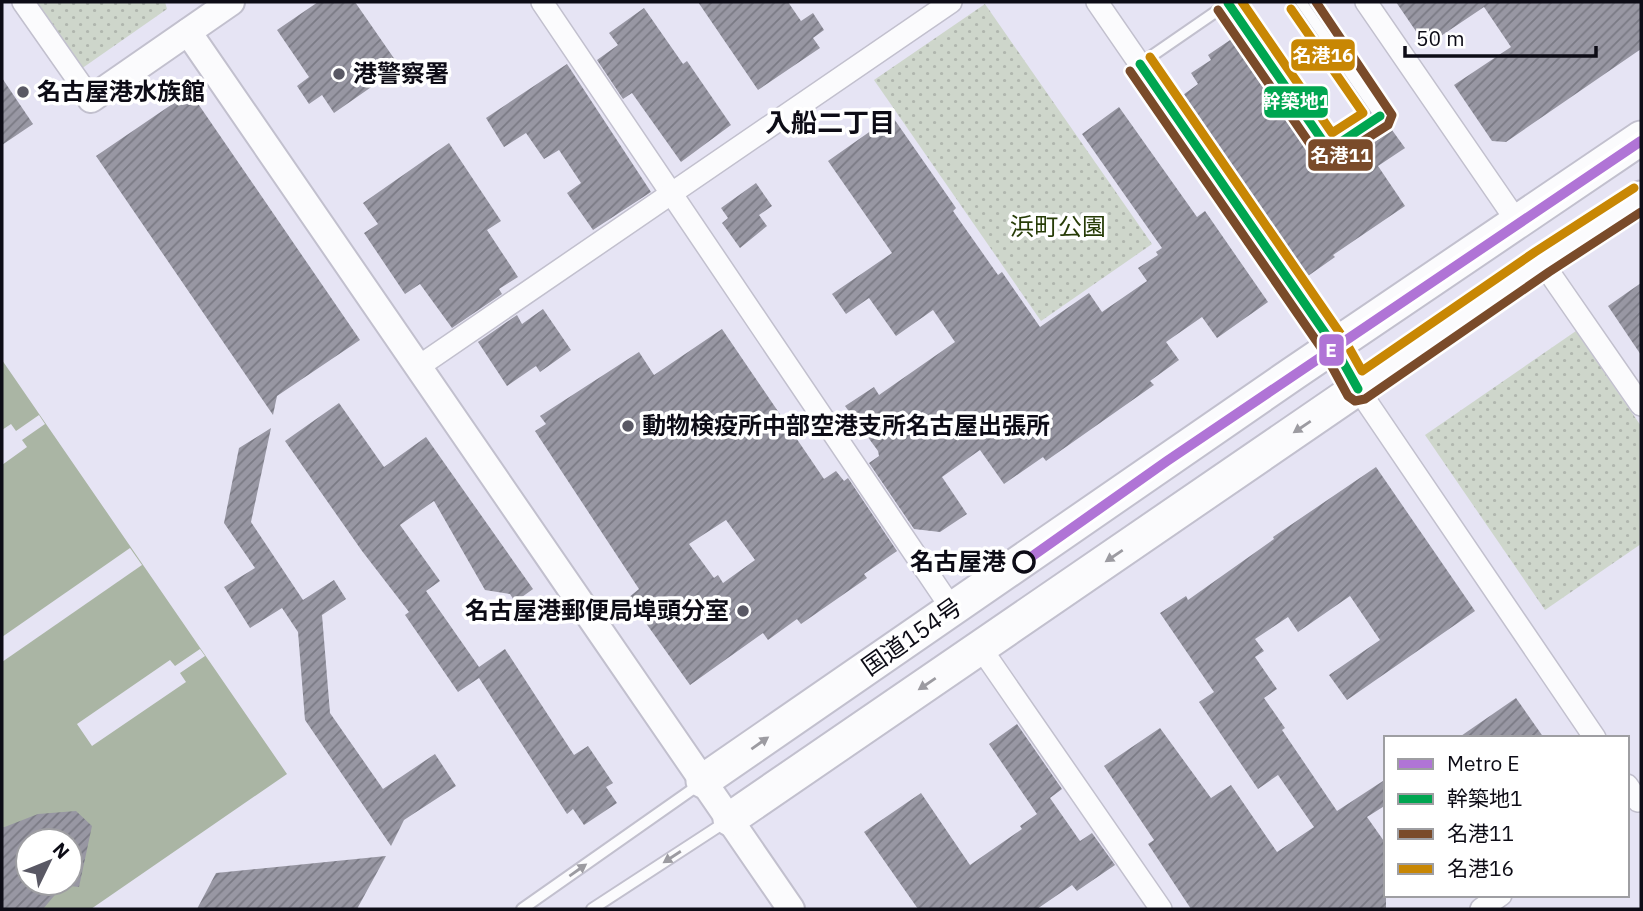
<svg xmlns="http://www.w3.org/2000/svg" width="1643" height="911" viewBox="0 0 1643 911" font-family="'IBM Plex Sans','Noto Sans JP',sans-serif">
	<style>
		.park { fill: url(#park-dots) }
		.water { fill: #aab5a4; fill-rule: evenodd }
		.pier { fill: #e6e4f4 }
		.building { fill: url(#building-hatch); fill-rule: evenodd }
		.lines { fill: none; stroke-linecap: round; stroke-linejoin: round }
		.service-casing { stroke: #c2c0ce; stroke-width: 14 }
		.minor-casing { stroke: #c2c0ce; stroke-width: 24 }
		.tertiary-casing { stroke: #c2c0ce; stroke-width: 30 }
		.trunk-casing { stroke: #c2c0ce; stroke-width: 37 }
		.service { stroke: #fbfbfd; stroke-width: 10 }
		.minor { stroke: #fbfbfd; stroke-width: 21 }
		.tertiary { stroke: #fbfbfd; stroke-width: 26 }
		.trunk { stroke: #fbfbfd; stroke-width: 33 }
		.bus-1-casing { stroke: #fff; stroke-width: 14 }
		.bus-2-casing { stroke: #fff; stroke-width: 14 }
		.bus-3-casing { stroke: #fff; stroke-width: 14 }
		.bus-1 { stroke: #00a651; stroke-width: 9 }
		.bus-2 { stroke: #7a4b2a; stroke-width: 9 }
		.bus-3 { stroke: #c88704; stroke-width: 9 }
		.metro-1-casing { stroke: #fff; stroke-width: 16 }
		.metro-1 { stroke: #b074d6; stroke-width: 10 }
		.oneway { fill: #9c9ba1 }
		.poi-dot { fill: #595864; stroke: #fff; stroke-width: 2.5 }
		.stop-dot { fill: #fff; stroke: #0d0c16; stroke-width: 3.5 }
		.labels { text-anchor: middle; stroke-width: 7; stroke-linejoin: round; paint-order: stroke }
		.poi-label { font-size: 24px; font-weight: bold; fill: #0d0c16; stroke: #fff; text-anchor: start }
		.park-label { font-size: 24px; fill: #273c07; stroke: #fff }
		.stop-label { font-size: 24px; font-weight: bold; fill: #0d0c16; stroke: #fff; text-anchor: end }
		.street-label { font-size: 24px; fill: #0d0c16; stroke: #fff }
		.neighbourhood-label { font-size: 26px; font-weight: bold; fill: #0d0c16; stroke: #fff }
		.line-badge { stroke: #fff; stroke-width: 2.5 }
		.badge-label { font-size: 19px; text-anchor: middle; font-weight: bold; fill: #fff }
	</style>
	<defs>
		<pattern id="park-dots" width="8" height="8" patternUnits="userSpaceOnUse" patternTransform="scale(1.75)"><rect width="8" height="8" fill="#ced6cb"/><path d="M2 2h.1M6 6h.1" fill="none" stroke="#b0b6ae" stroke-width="1.8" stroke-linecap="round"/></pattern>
		<pattern id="building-hatch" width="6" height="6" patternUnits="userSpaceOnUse" patternTransform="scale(1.75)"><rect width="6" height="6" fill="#9897a3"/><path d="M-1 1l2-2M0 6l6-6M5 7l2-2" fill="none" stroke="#7a7a84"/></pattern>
	</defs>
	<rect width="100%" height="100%" fill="#e6e4f4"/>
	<!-- park -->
	<g class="park">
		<path d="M35,2H165L167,9L81,69Z"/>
		<path d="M985,4L1152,244L1041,321L874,80Z"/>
		<path d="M1576,331L1641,426V544L1545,610L1425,435Z"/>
	</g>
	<!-- water -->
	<path class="water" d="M2,360L287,774L91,909H2ZM28,841H70V883H28Z"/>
	<!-- pier -->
	<g class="pier">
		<path d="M39,415L45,424L22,440L27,447L2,465V430L11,424L16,431Z"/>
		<path d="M130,548L142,565L2,662V637Z"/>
		<path d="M200,649L205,656L180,673L186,682L92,746L77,724L170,660L175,666Z"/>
	</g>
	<!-- building -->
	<g class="building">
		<path d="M318,2H355L400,67L334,113L322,95L309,104L297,86L309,77L277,30Z"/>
		<path d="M698,2H788L801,21L813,13L824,30L813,38L820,48L758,90Z"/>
		<path d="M1396,2H1641V49L1506,142L1492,141L1454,85L1511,47L1484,7L1426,46Z"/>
		<path d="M644,8L683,64L687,61L731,125L681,162L632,93L623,99L597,60L618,45L609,33Z"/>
		<path d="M1239,34L1331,171L1392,130L1405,148L1378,166L1405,206L1333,255L1335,257L1308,276L1183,95L1198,84L1191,73L1211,60L1208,55Z"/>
		<path d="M567,64L651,192L593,230L567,193L581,183L559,150L544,159L526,133L504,147L486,118Z"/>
		<path d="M2,78L33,124L2,145Z"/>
		<path d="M190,92L360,340L277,396L273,415L96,156Z"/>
		<path d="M1119,107L1197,217L1205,211L1268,302L1217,338L1202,317L1166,342L1179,360L1150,381L1154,385L1046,461L1043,457L1004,484L980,450L942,477L967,514L940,532L914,529L869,463L879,456L878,451L845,406L874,387L879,395L955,342L933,310L896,336L869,298L846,314L832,294L892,253L828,161L892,116L956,208L953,211L998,275L1002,272L1040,327L1089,293L1102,312L1147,281L1138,268L1158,255L1156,252L1162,248L1082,134Z"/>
		<path d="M449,143L501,221L487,230L518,277L499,289L502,294L452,328L420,284L405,294L364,233L378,224L363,203Z"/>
		<path d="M756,183L772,206L759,215L767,226L740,248L722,223L728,218L721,208Z"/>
		<path d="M1641,283V355L1608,306Z"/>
		<path d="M543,309L571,350L540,372L536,366L507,386L478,342L517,315L522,324Z"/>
		<path d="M722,329L824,479L836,471L844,481L848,478L897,551L864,574L867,578L801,624L797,619L768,640L763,633L690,685L628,598L639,589L535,431L546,424L540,416L639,352L654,375ZM726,520L755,560L723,583L718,575L714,578L689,544Z"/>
		<path d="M339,403L384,467L426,437L533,589L515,602L510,594L485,590L434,501L400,525L440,581L426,591L479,667L505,649L574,755L588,746L613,783L606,787L617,803L584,825L573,809L567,814L479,678L458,692L405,615L409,612L362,551L285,441Z"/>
		<path d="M271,428L251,522L303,600L334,580L346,599L322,615L330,713L383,789L435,754L456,786L404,820L391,846L305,720L298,632L282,608L250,628L224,587L255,568L224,523L239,448Z"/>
		<path d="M1376,467L1475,611L1347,700L1329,675L1380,640L1350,596L1298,632L1288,617L1255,639L1264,651L1255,657L1277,689L1264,698L1285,728L1282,730L1337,811L1386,779V805L1367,817L1386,844V909H1191L1148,844L1154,840L1104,766L1160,728L1211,798L1231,785L1277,852L1314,827L1278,775L1258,789L1199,702L1214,692L1160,613L1186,596L1188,600L1274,539L1273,537Z"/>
		<path d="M1516,698L1544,738H1458Z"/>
		<path d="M1017,724L1062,789L1050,798L1080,841L1092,833L1115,865L1077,891L1072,885L1037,909H918L864,832L921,793L970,865L1022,829L1020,826L1037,814L989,744Z"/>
		<path d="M76,811L92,826L79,887L70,886V841H28V883H65L43,909H2V828L38,814Z"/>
		<path d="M386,856L357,909H197L216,873Z"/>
	</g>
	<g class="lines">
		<!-- service casing -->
		<g class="service-casing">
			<g id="service">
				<path d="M1228,3L1329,150L1380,116L1301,2"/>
				<path d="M1140,64L1230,2"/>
				<path d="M522,909L700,784"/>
				<path d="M592,909L727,821"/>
			</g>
		</g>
		<!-- minor casing -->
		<g class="minor-casing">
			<g id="minor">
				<path d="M23,2L91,99"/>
				<path d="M542,2L952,609"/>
				<path d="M1097,2L1334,346L1358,389L1595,738"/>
				<path d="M1366,2L1518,223"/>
				<path d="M1542,262L1641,405"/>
				<path d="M418,367L951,2"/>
				<path d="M980,647L1161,909"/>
				<path d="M1627,785L1638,801"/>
				<path d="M1481,909L1501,895"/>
			</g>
		</g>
		<!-- tertiary casing -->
		<g class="tertiary-casing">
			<g id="tertiary">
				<path d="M188,32L791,909"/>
				<path d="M91,99L231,2"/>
			</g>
		</g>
		<!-- trunk casing -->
		<g class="trunk-casing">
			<g id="trunk">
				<path d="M703,781L1294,373L1641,138"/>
				<path d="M730,819L1542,262L1641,198"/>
			</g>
		</g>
		<!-- service -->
		<use href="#service" class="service"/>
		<!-- minor -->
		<use href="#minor" class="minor"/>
		<!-- tertiary -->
		<use href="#tertiary" class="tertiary"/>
		<!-- trunk -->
		<use href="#trunk" class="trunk"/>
		<!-- bus-1 casing -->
		<g class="bus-1-casing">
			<g id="bus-1">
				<path d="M1228,3L1329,150L1380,116"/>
				<path d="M1140,64L1334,346L1358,389"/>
				<path d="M1334,346L1641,138"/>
			</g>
		</g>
		<!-- bus-2 casing -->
		<g class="bus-2-casing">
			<g id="bus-2">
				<path d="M1218,10L1319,157L1330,162L1388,125L1392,115L1316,2"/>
				<path d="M1130,71L1324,352L1348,396L1355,401L1365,399L1549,272L1641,212"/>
			</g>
		</g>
		<!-- bus-3 casing -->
		<g class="bus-3-casing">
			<g id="bus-3">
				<path d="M1242,2L1332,133L1363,113L1291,9"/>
				<path d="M1150,57L1344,339L1362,371L1535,252L1634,188"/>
			</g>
		</g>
		<!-- bus-1 -->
		<use href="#bus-1" class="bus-1"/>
		<!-- bus-2 -->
		<use href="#bus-2" class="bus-2"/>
		<!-- bus-3 -->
		<use href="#bus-3" class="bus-3"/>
		<!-- metro-1 casing -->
		<g class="metro-1-casing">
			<path id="metro-1" d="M1024,562L1167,461L1641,141"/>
		</g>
		<!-- metro-1 -->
		<use href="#metro-1" class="metro-1"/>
	</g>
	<!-- one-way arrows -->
	<defs><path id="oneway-solid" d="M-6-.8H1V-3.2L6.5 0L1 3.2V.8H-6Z" transform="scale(1.75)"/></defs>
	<g class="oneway">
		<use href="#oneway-solid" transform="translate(1302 427) rotate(146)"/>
		<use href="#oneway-solid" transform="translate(1114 556) rotate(146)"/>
		<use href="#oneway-solid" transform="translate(927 684) rotate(146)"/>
		<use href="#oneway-solid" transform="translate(760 743) rotate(-35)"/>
		<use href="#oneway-solid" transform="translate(672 857) rotate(147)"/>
		<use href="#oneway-solid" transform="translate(578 870) rotate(-35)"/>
	</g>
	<!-- markers -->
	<g class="poi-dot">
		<circle cx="339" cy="74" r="7"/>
		<circle cx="23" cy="92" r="7"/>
		<circle cx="628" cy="426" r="7"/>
		<circle cx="743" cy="611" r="7"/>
	</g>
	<circle class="stop-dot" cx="1024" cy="562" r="10"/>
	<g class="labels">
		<!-- poi labels -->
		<g class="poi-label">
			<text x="353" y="82">港警察署</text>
			<text x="37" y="100">名古屋港水族館</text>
			<text x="642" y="434">動物検疫所中部空港支所名古屋出張所</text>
			<text x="729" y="619" text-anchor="end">名古屋港郵便局埠頭分室</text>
		</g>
		<!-- park labels -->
		<g class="park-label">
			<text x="1058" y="235">浜町公園</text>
		</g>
		<!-- stop labels -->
		<g class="stop-label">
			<text x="1006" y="570">名古屋港</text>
		</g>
		<!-- street labels -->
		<g class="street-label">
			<text transform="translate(912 637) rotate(-35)" y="8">国道154号</text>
		</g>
		<!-- neighbourhood labels -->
		<g class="neighbourhood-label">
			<text x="830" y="132">入船二丁目</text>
		</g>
	</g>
	<g class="line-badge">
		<rect x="1290" y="38" width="66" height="34" rx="7" fill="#c88704"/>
		<rect x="1263" y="85" width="66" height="34" rx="7" fill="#00a651"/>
		<rect x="1307" y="138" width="67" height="34" rx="7" fill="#7a4b2a"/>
		<rect x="1318" y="333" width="27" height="34" rx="7" fill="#b074d6"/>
	</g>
	<g class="badge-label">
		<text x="1323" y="62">名港16</text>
		<text x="1296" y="108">幹築地1</text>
		<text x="1341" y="162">名港11</text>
		<text x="1331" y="357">E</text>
	</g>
	<!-- border -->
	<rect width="1643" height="911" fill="none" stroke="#0d0c16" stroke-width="7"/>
	<!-- legend -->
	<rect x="1384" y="736" width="245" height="161" fill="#ffffff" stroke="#9e9ea2" stroke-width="2"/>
	<rect x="1398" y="759" width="35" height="10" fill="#b074d6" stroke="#9e9ea2" stroke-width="2"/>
	<text x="1447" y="771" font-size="21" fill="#0d0c16">Metro E</text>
	<rect x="1398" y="794" width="35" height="10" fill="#00a651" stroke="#9e9ea2" stroke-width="2"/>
	<text x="1447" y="806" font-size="21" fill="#0d0c16">幹築地1</text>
	<rect x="1398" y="829" width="35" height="10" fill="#7a4b2a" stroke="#9e9ea2" stroke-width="2"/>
	<text x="1447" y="841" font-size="21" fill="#0d0c16">名港11</text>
	<rect x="1398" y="864" width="35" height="10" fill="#c88704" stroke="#9e9ea2" stroke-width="2"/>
	<text x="1447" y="876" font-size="21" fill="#0d0c16">名港16</text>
	<!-- north arrow -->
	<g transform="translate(49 862) rotate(47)"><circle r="33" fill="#ffffff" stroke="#9e9ea2" stroke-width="2"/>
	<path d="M0-5L12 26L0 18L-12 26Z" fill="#595864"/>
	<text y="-10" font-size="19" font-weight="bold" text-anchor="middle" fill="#0d0c16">N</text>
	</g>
	<!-- scale -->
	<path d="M1405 46v10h191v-10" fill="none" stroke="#0d0c16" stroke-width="3.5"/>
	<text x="1416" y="46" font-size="21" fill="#0d0c16" stroke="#ffffff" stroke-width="5" paint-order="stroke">50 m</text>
</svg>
